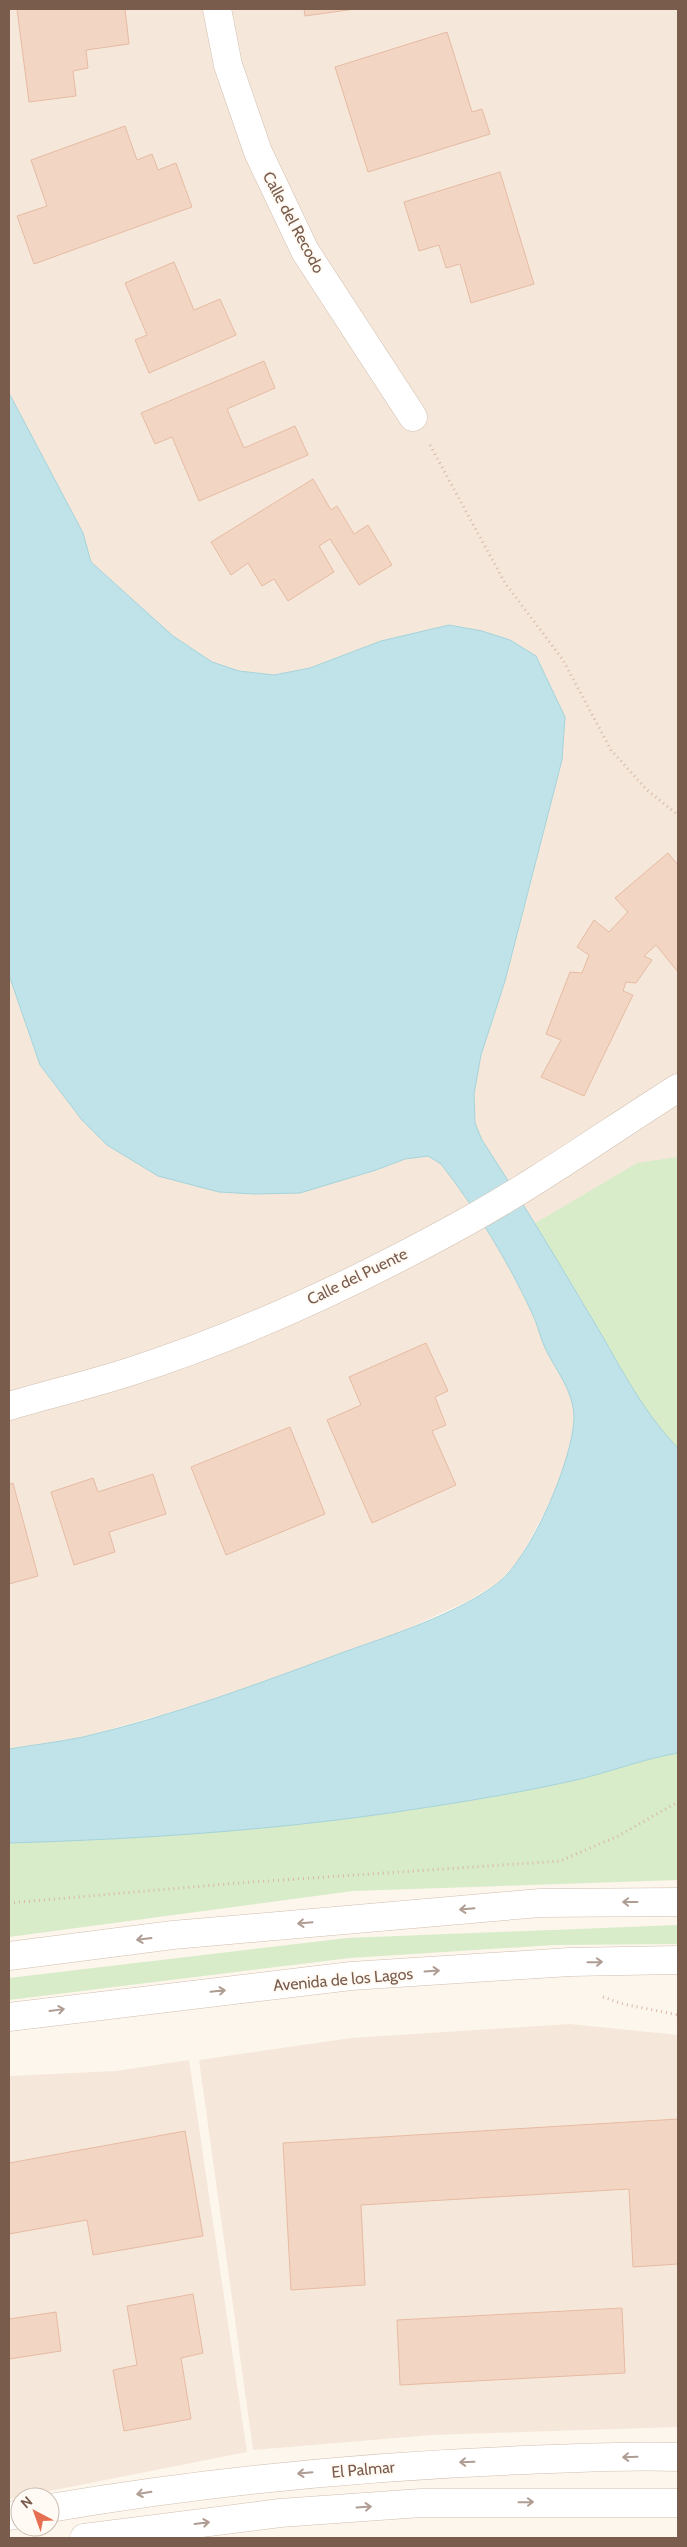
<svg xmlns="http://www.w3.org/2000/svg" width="687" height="2547" viewBox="0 0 687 2547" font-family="Cabin,sans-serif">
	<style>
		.residential { fill: #f5e8da }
		.green { fill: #d8ecc9 }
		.water { fill: #bfe3e8; stroke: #a5d3da }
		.building { fill: #f3d5c3; stroke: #e6bba3 }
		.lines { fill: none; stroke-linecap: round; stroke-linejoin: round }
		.minor-casing { stroke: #d1beb0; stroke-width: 29 }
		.path { stroke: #d9b8a5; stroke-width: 3; stroke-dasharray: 1 4; stroke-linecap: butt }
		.minor { stroke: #fff; stroke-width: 28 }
		.oneway { stroke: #af9d94 }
		.labels { text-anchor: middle; stroke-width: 4; stroke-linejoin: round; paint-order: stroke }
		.street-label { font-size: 16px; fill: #7a5c4d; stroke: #fffaf3 }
	</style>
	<rect width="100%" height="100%" fill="#fdf6ec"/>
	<!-- residential -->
	<g class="residential">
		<path d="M9,9H678V1448L532,1313L546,1348L570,1392L574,1416L571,1446L562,1476L544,1513L520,1558L499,1582L468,1601L398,1633L214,1700L82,1737L9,1749V975L40,1065L82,1120L107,1145L158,1176L219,1192L255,1194L300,1193L376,1170L405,1159L428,1156L441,1164L454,1180L494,1159L482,1140L475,1123L474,1094L481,1055L534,871L482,631L449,625L381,641L310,668L273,675L239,671L212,662L173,636L91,562L83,533L9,393Z"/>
		<path d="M570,2024L678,2035V2427L432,2435L253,2450L199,2060L351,2038Z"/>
		<path d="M189,2060L247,2452L9,2499V2076L116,2071Z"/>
	</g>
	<!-- green -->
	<g class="green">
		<path d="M678,1157V1448C640,1409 617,1362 590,1315C573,1284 553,1254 534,1224L637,1163Z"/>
		<path d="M678,1753V1880L353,1891L9,1937V1843C145,1839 281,1830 416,1809C469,1801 523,1792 576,1780C610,1772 643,1759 678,1753Z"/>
		<path d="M678,1925V1944L554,1945L350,1958L9,2000V1978L347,1938Z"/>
	</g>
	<!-- water -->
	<path class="water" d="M9,393L83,533L91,562L173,636L212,662L239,671L274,675L310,668L381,641L449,625L482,631L510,640L536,656L565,717L562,760L505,981L481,1055L474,1094L475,1123L482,1140C519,1197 554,1254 588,1312C617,1359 639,1408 678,1448V1753C643,1759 610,1772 576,1780C523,1792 469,1801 416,1809C281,1830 145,1839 9,1843V1749C33,1745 58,1742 83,1737C172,1716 258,1684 344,1652C392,1635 457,1614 498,1583C531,1557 573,1460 574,1418C574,1392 557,1372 546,1350C540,1338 538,1325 532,1313C508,1261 476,1209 441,1164L428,1156L405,1159L376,1170L300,1193L255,1194L219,1192L158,1176L107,1145L82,1120L40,1065L9,975Z"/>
	<!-- building -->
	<g class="building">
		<path d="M17,9H125L129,44L86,50L88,68L73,71L76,96L29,102Z"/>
		<path d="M304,9H355L305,16Z"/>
		<path d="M447,32L472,112L482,109L490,134L368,172L335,67Z"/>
		<path d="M125,126L137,160L152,154L158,170L176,163L192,207L34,264L17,216L47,206L31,160Z"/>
		<path d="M500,172L534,284L471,303L460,264L446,268L439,245L419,251L404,202Z"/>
		<path d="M174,262L194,310L220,299L236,335L149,373L135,340L147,335L125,283Z"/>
		<path d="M264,361L275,388L227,409L244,448L295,426L308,455L199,501L172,437L155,444L141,413Z"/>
		<path d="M313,479L331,510L337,506L354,534L368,525L392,565L359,585L330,539L319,546L334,572L288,601L274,579L262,586L248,563L231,575L211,542Z"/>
		<path d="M668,853L678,865V972L656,945L644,956L652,960L636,983L626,982L623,991L633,995L584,1096L541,1077L561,1040L546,1034L570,972L582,973L589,955L577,947L594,920L609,932L628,912L615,898Z"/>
		<path d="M426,1343L448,1391L435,1397L446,1425L432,1431L456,1485L372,1523L327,1420L361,1405L349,1377Z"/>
		<path d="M290,1427L325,1514L226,1555L191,1467Z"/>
		<path d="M153,1474L166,1514L109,1532L115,1552L74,1565L51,1492L93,1478L98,1492Z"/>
		<path d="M13,1483L38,1576L9,1584V1485Z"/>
		<path d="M678,2119V2264L633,2267L629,2189L361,2205L365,2285L291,2290L283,2143Z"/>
		<path d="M185,2131L203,2236L93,2255L87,2220L9,2234V2163Z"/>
		<path d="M193,2294L203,2353L181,2358L191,2419L124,2431L113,2370L137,2365L127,2306Z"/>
		<path d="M622,2308L625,2373L400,2385L397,2320Z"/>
		<path d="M56,2312L61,2351L9,2359V2319Z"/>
	</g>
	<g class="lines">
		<!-- minor casing -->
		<g class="minor-casing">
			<g id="minor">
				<path d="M217,9L228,65L258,152L305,251L413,417"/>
				<path d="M9,1406C50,1394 92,1384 132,1371C247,1334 359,1281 464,1223C538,1182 607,1133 678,1088"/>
				<path d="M9,1956L173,1935L540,1903L678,1902"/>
				<path d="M9,2017L351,1976L570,1962L678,1960"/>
				<path d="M50,2508C210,2481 364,2466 527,2460C577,2458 628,2455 678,2457"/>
				<path d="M9,2516L20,2514"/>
				<path d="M84,2538L280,2513L421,2503H678"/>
			</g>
		</g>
		<!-- path -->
		<g class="path">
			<path d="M430,445L505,583L563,660L611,750L647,790L678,815"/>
			<path d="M9,1903L238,1883L560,1861L618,1836L678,1802"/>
			<path d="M603,1997L623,2004L678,2015"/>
		</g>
		<!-- minor -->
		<use href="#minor" class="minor"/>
	</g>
	<!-- one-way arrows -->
	<defs><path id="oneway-shaft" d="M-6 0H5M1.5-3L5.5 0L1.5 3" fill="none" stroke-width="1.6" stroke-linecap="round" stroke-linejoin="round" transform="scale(1.25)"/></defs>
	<g class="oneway">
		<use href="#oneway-shaft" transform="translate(630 1902) rotate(180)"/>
		<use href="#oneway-shaft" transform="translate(467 1909) rotate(175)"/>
		<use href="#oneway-shaft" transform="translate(305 1923) rotate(175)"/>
		<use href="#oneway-shaft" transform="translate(144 1939) rotate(173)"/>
		<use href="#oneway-shaft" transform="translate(595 1962) rotate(-1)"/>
		<use href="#oneway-shaft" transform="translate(432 1971) rotate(-4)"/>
		<use href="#oneway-shaft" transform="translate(218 1991) rotate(-6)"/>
		<use href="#oneway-shaft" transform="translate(57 2010) rotate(-8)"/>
		<use href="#oneway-shaft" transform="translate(630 2457) rotate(178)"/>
		<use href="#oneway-shaft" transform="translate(467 2462) rotate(178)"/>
		<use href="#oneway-shaft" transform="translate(305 2473) rotate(175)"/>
		<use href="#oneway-shaft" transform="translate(144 2493) rotate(171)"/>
		<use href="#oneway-shaft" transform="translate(526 2502) rotate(-1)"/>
		<use href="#oneway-shaft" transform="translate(364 2507) rotate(-4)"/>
		<use href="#oneway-shaft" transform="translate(202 2523) rotate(-7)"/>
	</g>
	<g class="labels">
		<!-- street labels -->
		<g class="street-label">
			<text transform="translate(294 222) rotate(62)" y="6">Calle del Recodo</text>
			<text transform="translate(357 1276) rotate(-26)" y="6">Calle del Puente</text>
			<text transform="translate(343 1979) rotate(-5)" y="6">Avenida de los Lagos</text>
			<text transform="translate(363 2469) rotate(-5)" y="6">El Palmar</text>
		</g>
	</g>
	<!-- border -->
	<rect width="687" height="2547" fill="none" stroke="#7a5c4d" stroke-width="20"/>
	<!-- north arrow -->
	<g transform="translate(35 2512) rotate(319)"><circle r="24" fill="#fffaf3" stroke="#cabbb1"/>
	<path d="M0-4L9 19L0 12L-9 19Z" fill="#e76f51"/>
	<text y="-8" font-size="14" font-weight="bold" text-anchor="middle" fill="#7a5c4d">N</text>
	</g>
</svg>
